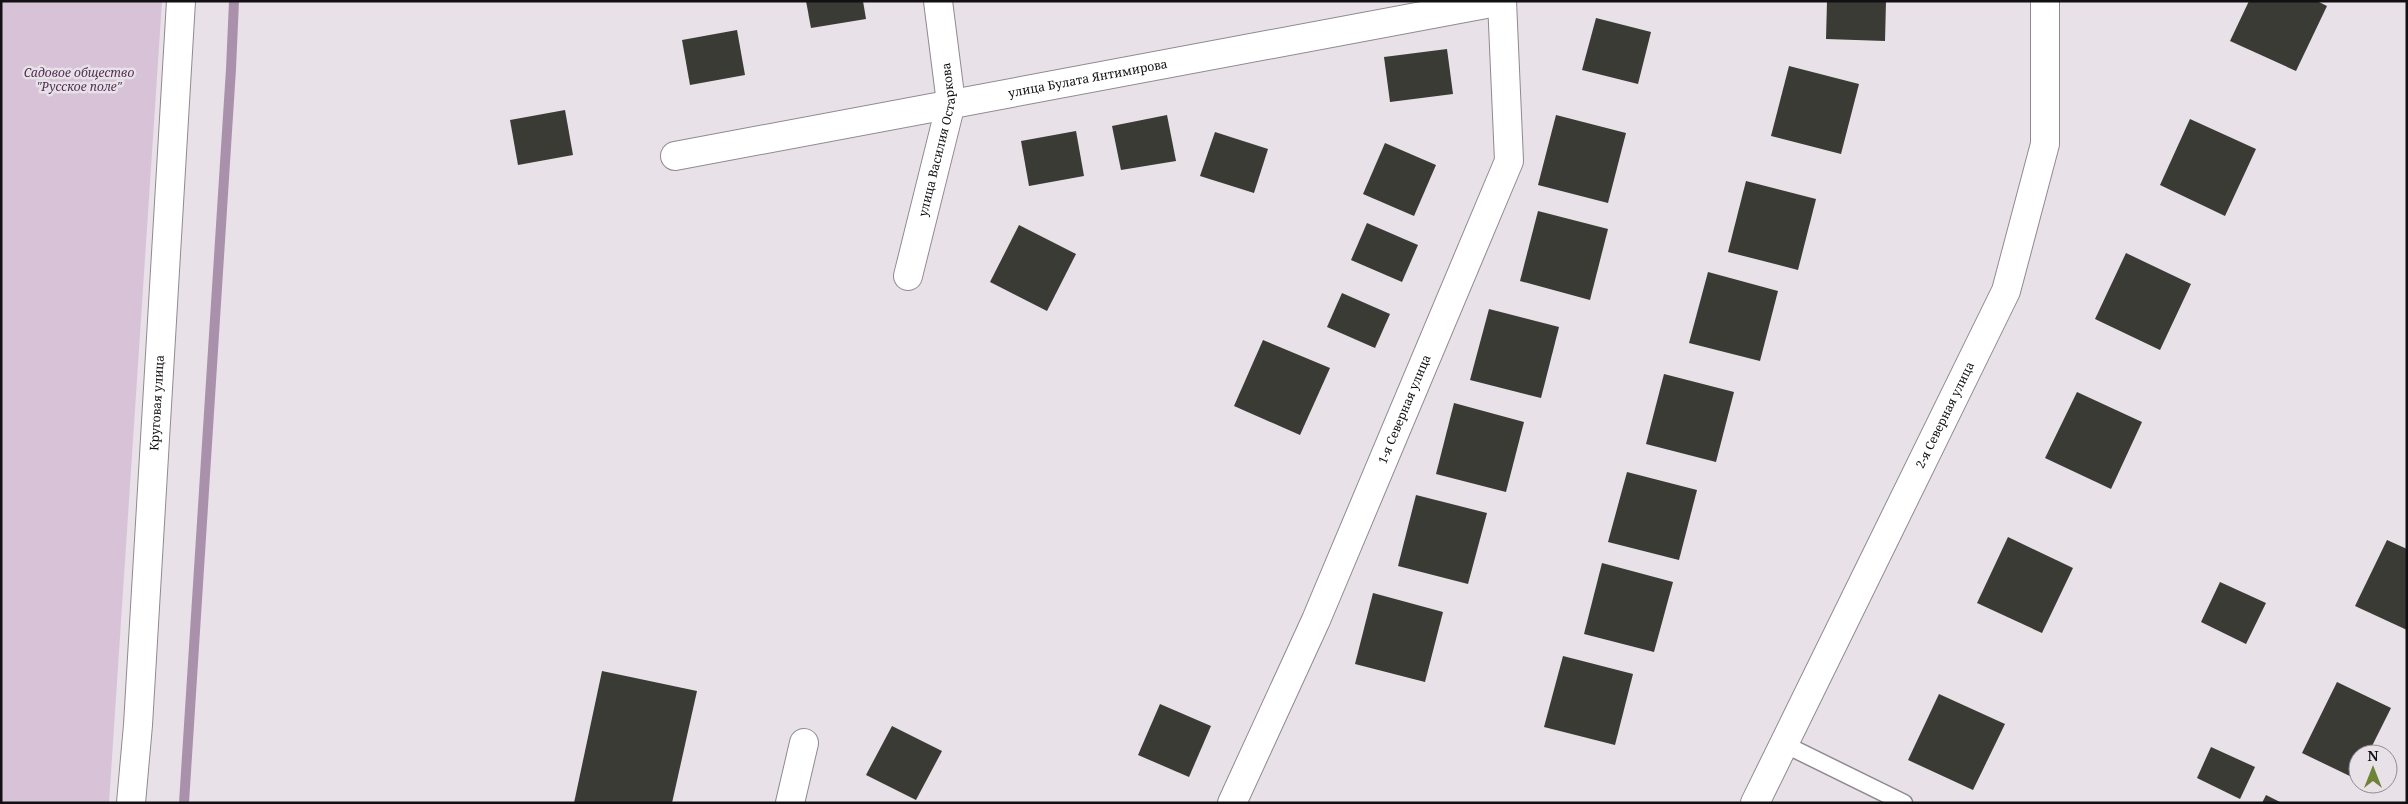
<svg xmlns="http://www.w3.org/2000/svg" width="2408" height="804" viewBox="0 0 2408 804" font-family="'Noto Serif',serif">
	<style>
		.green { fill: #d7c2d7 }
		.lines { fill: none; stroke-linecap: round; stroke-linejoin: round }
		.stream { stroke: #aa91ab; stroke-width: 10 }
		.building { fill: #393b34 }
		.service-casing { stroke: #908a90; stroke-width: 19 }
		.minor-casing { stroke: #908a90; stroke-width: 30 }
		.service { stroke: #fff; stroke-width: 16 }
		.minor { stroke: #fff; stroke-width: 28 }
		.labels { text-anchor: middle; stroke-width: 5; stroke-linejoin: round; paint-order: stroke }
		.park-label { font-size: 12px; font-style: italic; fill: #512e53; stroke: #e8e1e8 }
		.street-label { font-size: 12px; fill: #121013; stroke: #e8e1e8 }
	</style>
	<rect width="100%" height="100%" fill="#e8e1e8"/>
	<!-- green -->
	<path class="green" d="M1,1H162L109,803H1Z"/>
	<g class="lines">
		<!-- stream -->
		<path class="stream" d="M184,803L231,69L234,1"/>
	</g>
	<!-- building -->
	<g class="building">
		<path d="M806,1H863L866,19L811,28Z"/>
		<path d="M1827,1H1886L1885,41L1826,39Z"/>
		<path d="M2249,1H2317L2327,6L2296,71L2230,41Z"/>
		<path d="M1596,18L1651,32L1638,84L1582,70Z"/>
		<path d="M737,30L745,75L690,85L682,40Z"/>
		<path d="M1447,49L1453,94L1390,102L1384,57Z"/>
		<path d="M1789,66L1859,84L1841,154L1771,136Z"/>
		<path d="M565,110L573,155L518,165L510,120Z"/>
		<path d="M1167,115L1176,161L1121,170L1112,126Z"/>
		<path d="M1556,115L1626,133L1608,203L1538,185Z"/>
		<path d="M2190,119L2256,149L2225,216L2160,185Z"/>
		<path d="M1076,131L1084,176L1029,186L1021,141Z"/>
		<path d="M1215,132L1268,149L1254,193L1200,176Z"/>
		<path d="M1385,143L1436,165L1414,216L1363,194Z"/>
		<path d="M1746,181L1816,199L1798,270L1728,252Z"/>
		<path d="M1538,211L1608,229L1590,300L1520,281Z"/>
		<path d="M1367,223L1418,245L1402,282L1351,260Z"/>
		<path d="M1019,225L1076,254L1047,311L990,282Z"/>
		<path d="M2126,253L2191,284L2160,350L2095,319Z"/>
		<path d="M1708,272L1778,291L1760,361L1689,343Z"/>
		<path d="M1342,293L1390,314L1375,348L1327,327Z"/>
		<path d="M1489,309L1559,327L1541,398L1470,380Z"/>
		<path d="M1263,340L1330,368L1300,435L1234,406Z"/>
		<path d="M1664,374L1734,392L1716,462L1646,444Z"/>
		<path d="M2077,392L2142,422L2111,489L2045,458Z"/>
		<path d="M1454,403L1524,422L1506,492L1436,474Z"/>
		<path d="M1627,472L1697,490L1679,560L1608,542Z"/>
		<path d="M1416,495L1487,513L1468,584L1398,566Z"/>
		<path d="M2008,537L2073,568L2042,633L1977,603Z"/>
		<path d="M2387,540L2407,549V630L2355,606Z"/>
		<path d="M1602,563L1673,582L1654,652L1584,634Z"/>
		<path d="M2220,582L2266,603L2246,644L2201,622Z"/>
		<path d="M1373,593L1443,612L1425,682L1355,664Z"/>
		<path d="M1563,656L1633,674L1615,745L1544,727Z"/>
		<path d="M602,671L697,691L672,803H574Z"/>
		<path d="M2337,682L2391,708L2368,754H2358L2356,779L2302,753Z"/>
		<path d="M1939,694L2005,724L1973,790L1908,760Z"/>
		<path d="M1160,704L1211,726L1189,777L1138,755Z"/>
		<path d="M892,726L942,751L916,800L866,775Z"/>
		<path d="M2211,747L2255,767L2240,799L2197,778Z"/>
		<path d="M2266,795L2282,803H2262Z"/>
	</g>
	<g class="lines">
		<!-- service casing -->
		<g class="service-casing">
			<path id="service" d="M1784,744L1904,803"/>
		</g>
		<!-- minor casing -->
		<g class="minor-casing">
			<g id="minor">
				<path id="s1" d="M675,156L1502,1"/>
				<path id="s2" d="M908,276L951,103L938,1"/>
				<path id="s3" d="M131,803L138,725L181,1"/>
				<path d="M790,803L804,743"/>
				<path id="s4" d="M1232,803L1316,620L1509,161L1502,1"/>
				<path id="s5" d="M1755,803L2006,291L2045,144V1"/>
			</g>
		</g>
		<!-- service -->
		<use href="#service" class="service"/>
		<!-- minor -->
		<use href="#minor" class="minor"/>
	</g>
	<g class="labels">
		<!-- park labels -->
		<g class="park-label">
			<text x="79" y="77">Садовое общество<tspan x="79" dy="14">"Русское поле"</tspan></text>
		</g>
		<!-- street labels -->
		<g class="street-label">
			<text dy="4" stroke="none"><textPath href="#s1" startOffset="420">улица Булата Янтимирова</textPath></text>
			<text dy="4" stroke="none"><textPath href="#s2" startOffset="140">улица Василия Остаркова</textPath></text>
			<text dy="4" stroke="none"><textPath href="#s3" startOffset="401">Круговая улица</textPath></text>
			<text dy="4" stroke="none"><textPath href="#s4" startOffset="430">1-я Северная улица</textPath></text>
			<text dy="4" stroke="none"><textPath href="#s5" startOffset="432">2-я Северная улица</textPath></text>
		</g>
	</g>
	<!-- border -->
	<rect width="2408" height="804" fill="none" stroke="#121013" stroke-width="5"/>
	<!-- north arrow -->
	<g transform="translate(2373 769)"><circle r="24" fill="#e8e1e8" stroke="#928d93"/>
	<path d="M0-4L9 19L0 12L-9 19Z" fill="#6d8335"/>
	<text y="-8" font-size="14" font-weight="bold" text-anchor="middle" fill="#121013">N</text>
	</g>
</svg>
